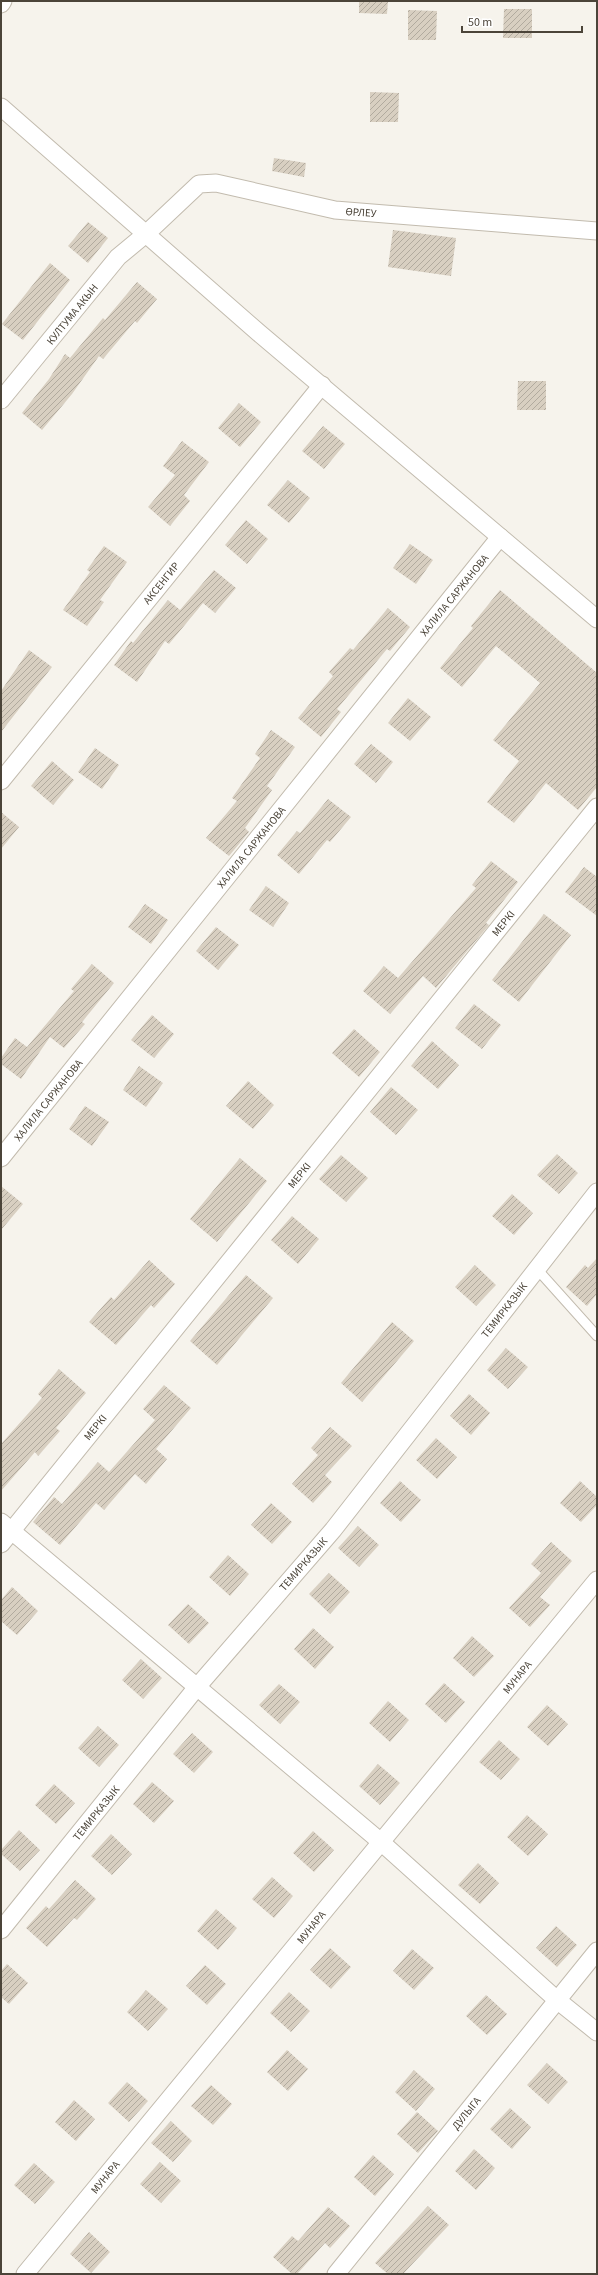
<svg xmlns="http://www.w3.org/2000/svg" width="598" height="2275" viewBox="0 0 598 2275" font-family="'Source Sans 3',sans-serif">
	<style>
		.building { fill: url(#building-hatch) }
		.lines { fill: none; stroke-linecap: round; stroke-linejoin: round }
		.lane-casing { stroke: #c2bbae; stroke-width: 11 }
		.street-casing { stroke: #c2bbae; stroke-width: 19 }
		.lane { stroke: #fff; stroke-width: 9 }
		.street { stroke: #fff; stroke-width: 17 }
		.labels { text-anchor: middle; stroke-width: 3; stroke-linejoin: round; paint-order: stroke }
		.street-label { font-size: 11px; fill: #4b4439; stroke: #fff }
	</style>
	<defs>
		<pattern id="building-hatch" width="6" height="6" patternUnits="userSpaceOnUse"><rect width="6" height="6" fill="#d8cfc1"/><path d="M-1 1l2-2M0 6l6-6M5 7l2-2" fill="none" stroke="#b1aa9e"/></pattern>
	</defs>
	<rect width="100%" height="100%" fill="#f6f3ec"/>
	<!-- building -->
	<g class="building">
		<path d="M359,1H388L387,14L359,13Z"/>
		<path d="M504,9H532V38H503Z"/>
		<path d="M408,10L437,11L436,40H408Z"/>
		<path d="M370,92L399,93L398,122H370Z"/>
		<path d="M274,158L306,163L304,177L272,171Z"/>
		<path d="M88,222L108,238L88,263L68,246Z"/>
		<path d="M393,230L456,238L451,276L388,267Z"/>
		<path d="M50,263L70,280L23,340L2,324Z"/>
		<path d="M137,282L157,299L137,323L135,321L103,359L99,356L72,394L42,430L22,413L49,379L65,354L70,358L103,318L105,320Z"/>
		<path d="M518,381H546V410H517Z"/>
		<path d="M239,403L261,422L240,447L218,428Z"/>
		<path d="M323,426L345,444L324,469L302,451Z"/>
		<path d="M182,441L209,462L184,495L190,501L170,526L148,507L175,475L163,466Z"/>
		<path d="M288,480L310,498L289,523L267,505Z"/>
		<path d="M246,520L268,539L247,564L225,545Z"/>
		<path d="M410,544L433,560L416,584L393,568Z"/>
		<path d="M104,546L127,562L100,600L104,602L87,626L63,610L90,572L87,570Z"/>
		<path d="M214,570L236,588L215,613L203,603L169,644L165,641L137,682L114,665L131,641L133,643L168,600L180,610Z"/>
		<path d="M500,590L597,673V787L578,810L546,783L514,823L487,802L519,761L493,740L540,683L496,646L462,687L440,668L473,628L471,626Z"/>
		<path d="M388,608L410,627L390,651L387,649L337,709L341,712L321,737L298,718L333,676L329,672L350,648L353,650Z"/>
		<path d="M29,650L52,667L1,732V691Z"/>
		<path d="M408,698L431,717L410,741L388,723Z"/>
		<path d="M271,730L295,747L267,786L272,790L245,828L249,832L229,856L206,838L237,801L232,798L260,758L255,754Z"/>
		<path d="M371,744L393,762L376,783L354,764Z"/>
		<path d="M95,748L119,765L102,789L78,772Z"/>
		<path d="M52,761L74,780L53,805L31,786Z"/>
		<path d="M328,799L351,817L330,842L327,840L299,874L277,855L297,831L300,833Z"/>
		<path d="M1,812L19,827L1,849Z"/>
		<path d="M491,861L518,882L486,923L489,925L436,988L423,976L390,1014L363,991L384,966L398,978L476,888L472,885Z"/>
		<path d="M584,867L597,877V916L565,892Z"/>
		<path d="M266,886L289,903L273,927L249,910Z"/>
		<path d="M145,904L168,920L151,944L128,927Z"/>
		<path d="M544,914L571,935L519,1002L492,980Z"/>
		<path d="M216,927L239,945L218,970L196,951Z"/>
		<path d="M92,964L114,983L82,1022L85,1024L64,1048L50,1037L21,1079L1,1064V1058L15,1038L27,1047L74,991L71,989Z"/>
		<path d="M474,1004L501,1025L482,1049L455,1028Z"/>
		<path d="M152,1015L174,1034L154,1058L131,1040Z"/>
		<path d="M354,1029L380,1052L359,1077L332,1053Z"/>
		<path d="M432,1041L459,1065L438,1089L411,1066Z"/>
		<path d="M139,1066L163,1083L146,1107L123,1090Z"/>
		<path d="M248,1081L274,1105L253,1129L226,1106Z"/>
		<path d="M391,1087L418,1110L396,1135L370,1112Z"/>
		<path d="M85,1106L109,1122L92,1146L69,1129Z"/>
		<path d="M557,1154L578,1173L559,1194L537,1175Z"/>
		<path d="M341,1155L368,1178L346,1202L319,1179Z"/>
		<path d="M240,1158L267,1181L217,1242L190,1219Z"/>
		<path d="M1,1186L23,1204L1,1230Z"/>
		<path d="M512,1194L533,1213L514,1235L492,1216Z"/>
		<path d="M292,1216L319,1239L298,1264L271,1240Z"/>
		<path d="M597,1258V1294L587,1306L566,1287L585,1265L588,1268Z"/>
		<path d="M149,1260L175,1284L154,1308L151,1305L116,1345L89,1322L111,1297L114,1300Z"/>
		<path d="M475,1265L496,1285L476,1306L455,1287Z"/>
		<path d="M246,1275L273,1298L217,1365L190,1341Z"/>
		<path d="M392,1322L414,1341L362,1402L341,1383Z"/>
		<path d="M506,1348L528,1367L508,1389L487,1370Z"/>
		<path d="M59,1369L86,1393L56,1428L60,1431L38,1456L35,1452L1,1491V1444L42,1398L38,1394Z"/>
		<path d="M164,1385L191,1408L156,1449L167,1459L146,1484L135,1474L104,1510L96,1503L60,1545L33,1522L54,1497L62,1504L98,1462L109,1472L155,1420L143,1409Z"/>
		<path d="M469,1394L490,1413L471,1435L450,1416Z"/>
		<path d="M330,1427L352,1446L325,1475L332,1482L313,1503L292,1484L318,1455L311,1448Z"/>
		<path d="M436,1438L457,1457L437,1479L416,1460Z"/>
		<path d="M400,1481L421,1500L401,1522L380,1503Z"/>
		<path d="M580,1481L597,1497V1505L581,1522L560,1503Z"/>
		<path d="M271,1503L292,1522L272,1544L251,1525Z"/>
		<path d="M358,1526L379,1545L359,1567L338,1548Z"/>
		<path d="M551,1542L572,1561L540,1597L550,1605L530,1627L509,1608L541,1573L531,1564Z"/>
		<path d="M228,1555L249,1574L230,1596L209,1577Z"/>
		<path d="M329,1573L350,1592L330,1614L309,1594Z"/>
		<path d="M12,1587L38,1611L17,1635L1,1621V1600Z"/>
		<path d="M188,1604L209,1623L189,1644L168,1625Z"/>
		<path d="M313,1628L334,1647L315,1669L294,1649Z"/>
		<path d="M472,1636L494,1656L474,1677L453,1658Z"/>
		<path d="M141,1659L162,1678L143,1699L122,1680Z"/>
		<path d="M444,1683L465,1702L446,1723L425,1704Z"/>
		<path d="M279,1684L300,1702L280,1724L259,1705Z"/>
		<path d="M388,1701L409,1720L390,1742L369,1723Z"/>
		<path d="M547,1705L568,1724L548,1746L527,1727Z"/>
		<path d="M98,1726L119,1745L99,1767L78,1748Z"/>
		<path d="M192,1733L213,1752L194,1773L173,1754Z"/>
		<path d="M499,1740L520,1759L501,1780L479,1762Z"/>
		<path d="M378,1764L400,1783L380,1805L359,1786Z"/>
		<path d="M152,1782L174,1801L154,1823L133,1804Z"/>
		<path d="M54,1784L75,1803L56,1824L35,1805Z"/>
		<path d="M527,1815L548,1834L528,1856L507,1837Z"/>
		<path d="M19,1830L40,1850L20,1871L1,1854V1850Z"/>
		<path d="M313,1831L334,1850L314,1872L293,1853Z"/>
		<path d="M111,1834L132,1854L112,1875L91,1856Z"/>
		<path d="M478,1863L499,1883L480,1904L458,1885Z"/>
		<path d="M272,1877L293,1896L274,1918L252,1899Z"/>
		<path d="M75,1880L96,1899L77,1920L74,1918L47,1947L26,1928L46,1906L49,1909Z"/>
		<path d="M216,1909L237,1928L218,1950L197,1931Z"/>
		<path d="M556,1926L577,1945L557,1967L536,1948Z"/>
		<path d="M330,1948L351,1967L331,1989L310,1970Z"/>
		<path d="M412,1949L434,1968L414,1990L393,1971Z"/>
		<path d="M7,1964L28,1983L9,2004L1,1997V1971Z"/>
		<path d="M205,1965L226,1984L207,2005L186,1986Z"/>
		<path d="M146,1990L168,2009L148,2031L127,2012Z"/>
		<path d="M289,1992L310,2011L291,2032L270,2013Z"/>
		<path d="M486,1995L507,2014L487,2035L466,2016Z"/>
		<path d="M287,2050L308,2069L288,2091L267,2072Z"/>
		<path d="M547,2063L568,2082L548,2104L527,2085Z"/>
		<path d="M414,2070L435,2089L416,2111L395,2092Z"/>
		<path d="M127,2082L148,2101L129,2122L108,2103Z"/>
		<path d="M211,2085L232,2104L213,2125L191,2106Z"/>
		<path d="M74,2100L95,2119L76,2141L55,2122Z"/>
		<path d="M510,2108L531,2127L512,2149L490,2129Z"/>
		<path d="M417,2112L438,2131L418,2153L397,2134Z"/>
		<path d="M171,2121L192,2141L173,2162L151,2143Z"/>
		<path d="M474,2149L495,2168L476,2190L455,2171Z"/>
		<path d="M373,2155L394,2174L375,2196L354,2177Z"/>
		<path d="M160,2162L181,2181L161,2203L140,2184Z"/>
		<path d="M34,2163L55,2182L35,2204L14,2185Z"/>
		<path d="M428,2206L449,2225L403,2274H388L375,2263Z"/>
		<path d="M328,2207L350,2226L330,2248L325,2243L297,2274H292L273,2257L292,2236L298,2241Z"/>
		<path d="M89,2232L110,2252L91,2273L70,2254Z"/>
	</g>
	<g class="lines">
		<!-- lane casing -->
		<g class="lane-casing">
			<path id="lane" d="M537,1269L597,1336"/>
		</g>
		<!-- street casing -->
		<g class="street-casing">
			<g id="street">
				<path d="M1,4L3,1"/>
				<path d="M1,107L259,333L597,619"/>
				<path d="M1,400L118,257L147,233L199,184L216,183L335,210L597,231"/>
				<path d="M1,781L322,385"/>
				<path d="M1,1158L500,537"/>
				<path d="M1,1522L381,1842L557,2000L597,2032"/>
				<path d="M1,1544L597,807"/>
				<path d="M1,1930L197,1687L333,1530L597,1192"/>
				<path d="M25,2274L597,1580"/>
				<path d="M336,2274L597,1951"/>
			</g>
		</g>
		<!-- lane -->
		<use href="#lane" class="lane"/>
		<!-- street -->
		<use href="#street" class="street"/>
	</g>
	<g class="labels">
		<!-- street labels -->
		<g class="street-label">
			<text transform="translate(361 212) rotate(4)" y="4">ӨРЛЕУ</text>
			<text transform="translate(72 314) rotate(-51)" y="4">КУЛТУМА АКЫН</text>
			<text transform="translate(161 583) rotate(-51)" y="4">АКСЕНГИР</text>
			<text transform="translate(454 595) rotate(-51)" y="4">ХАЛИЛА САРЖАНОВА</text>
			<text transform="translate(251 847) rotate(-51)" y="4">ХАЛИЛА САРЖАНОВА</text>
			<text transform="translate(503 923) rotate(-51)" y="4">МЕРКІ</text>
			<text transform="translate(48 1100) rotate(-51)" y="4">ХАЛИЛА САРЖАНОВА</text>
			<text transform="translate(299 1175) rotate(-51)" y="4">МЕРКІ</text>
			<text transform="translate(504 1310) rotate(-52)" y="4">ТЕМИРКАЗЫК</text>
			<text transform="translate(95 1427) rotate(-51)" y="4">МЕРКІ</text>
			<text transform="translate(303 1564) rotate(-49)" y="4">ТЕМИРКАЗЫК</text>
			<text transform="translate(517 1677) rotate(-51)" y="4">МУНАРА</text>
			<text transform="translate(96 1813) rotate(-51)" y="4">ТЕМИРКАЗЫК</text>
			<text transform="translate(311 1927) rotate(-51)" y="4">МУНАРА</text>
			<text transform="translate(466 2113) rotate(-51)" y="4">ДУЛЫГА</text>
			<text transform="translate(105 2177) rotate(-51)" y="4">МУНАРА</text>
		</g>
	</g>
	<!-- border -->
	<rect width="598" height="2275" fill="none" stroke="#4b4439" stroke-width="4"/>
	<!-- scale -->
	<path d="M462 26v6h120v-6" fill="none" stroke="#4b4439" stroke-width="2"/>
	<text x="468" y="26" font-size="12" fill="#4b4439" stroke="#ffffff" stroke-width="3" paint-order="stroke">50 m</text>
</svg>
